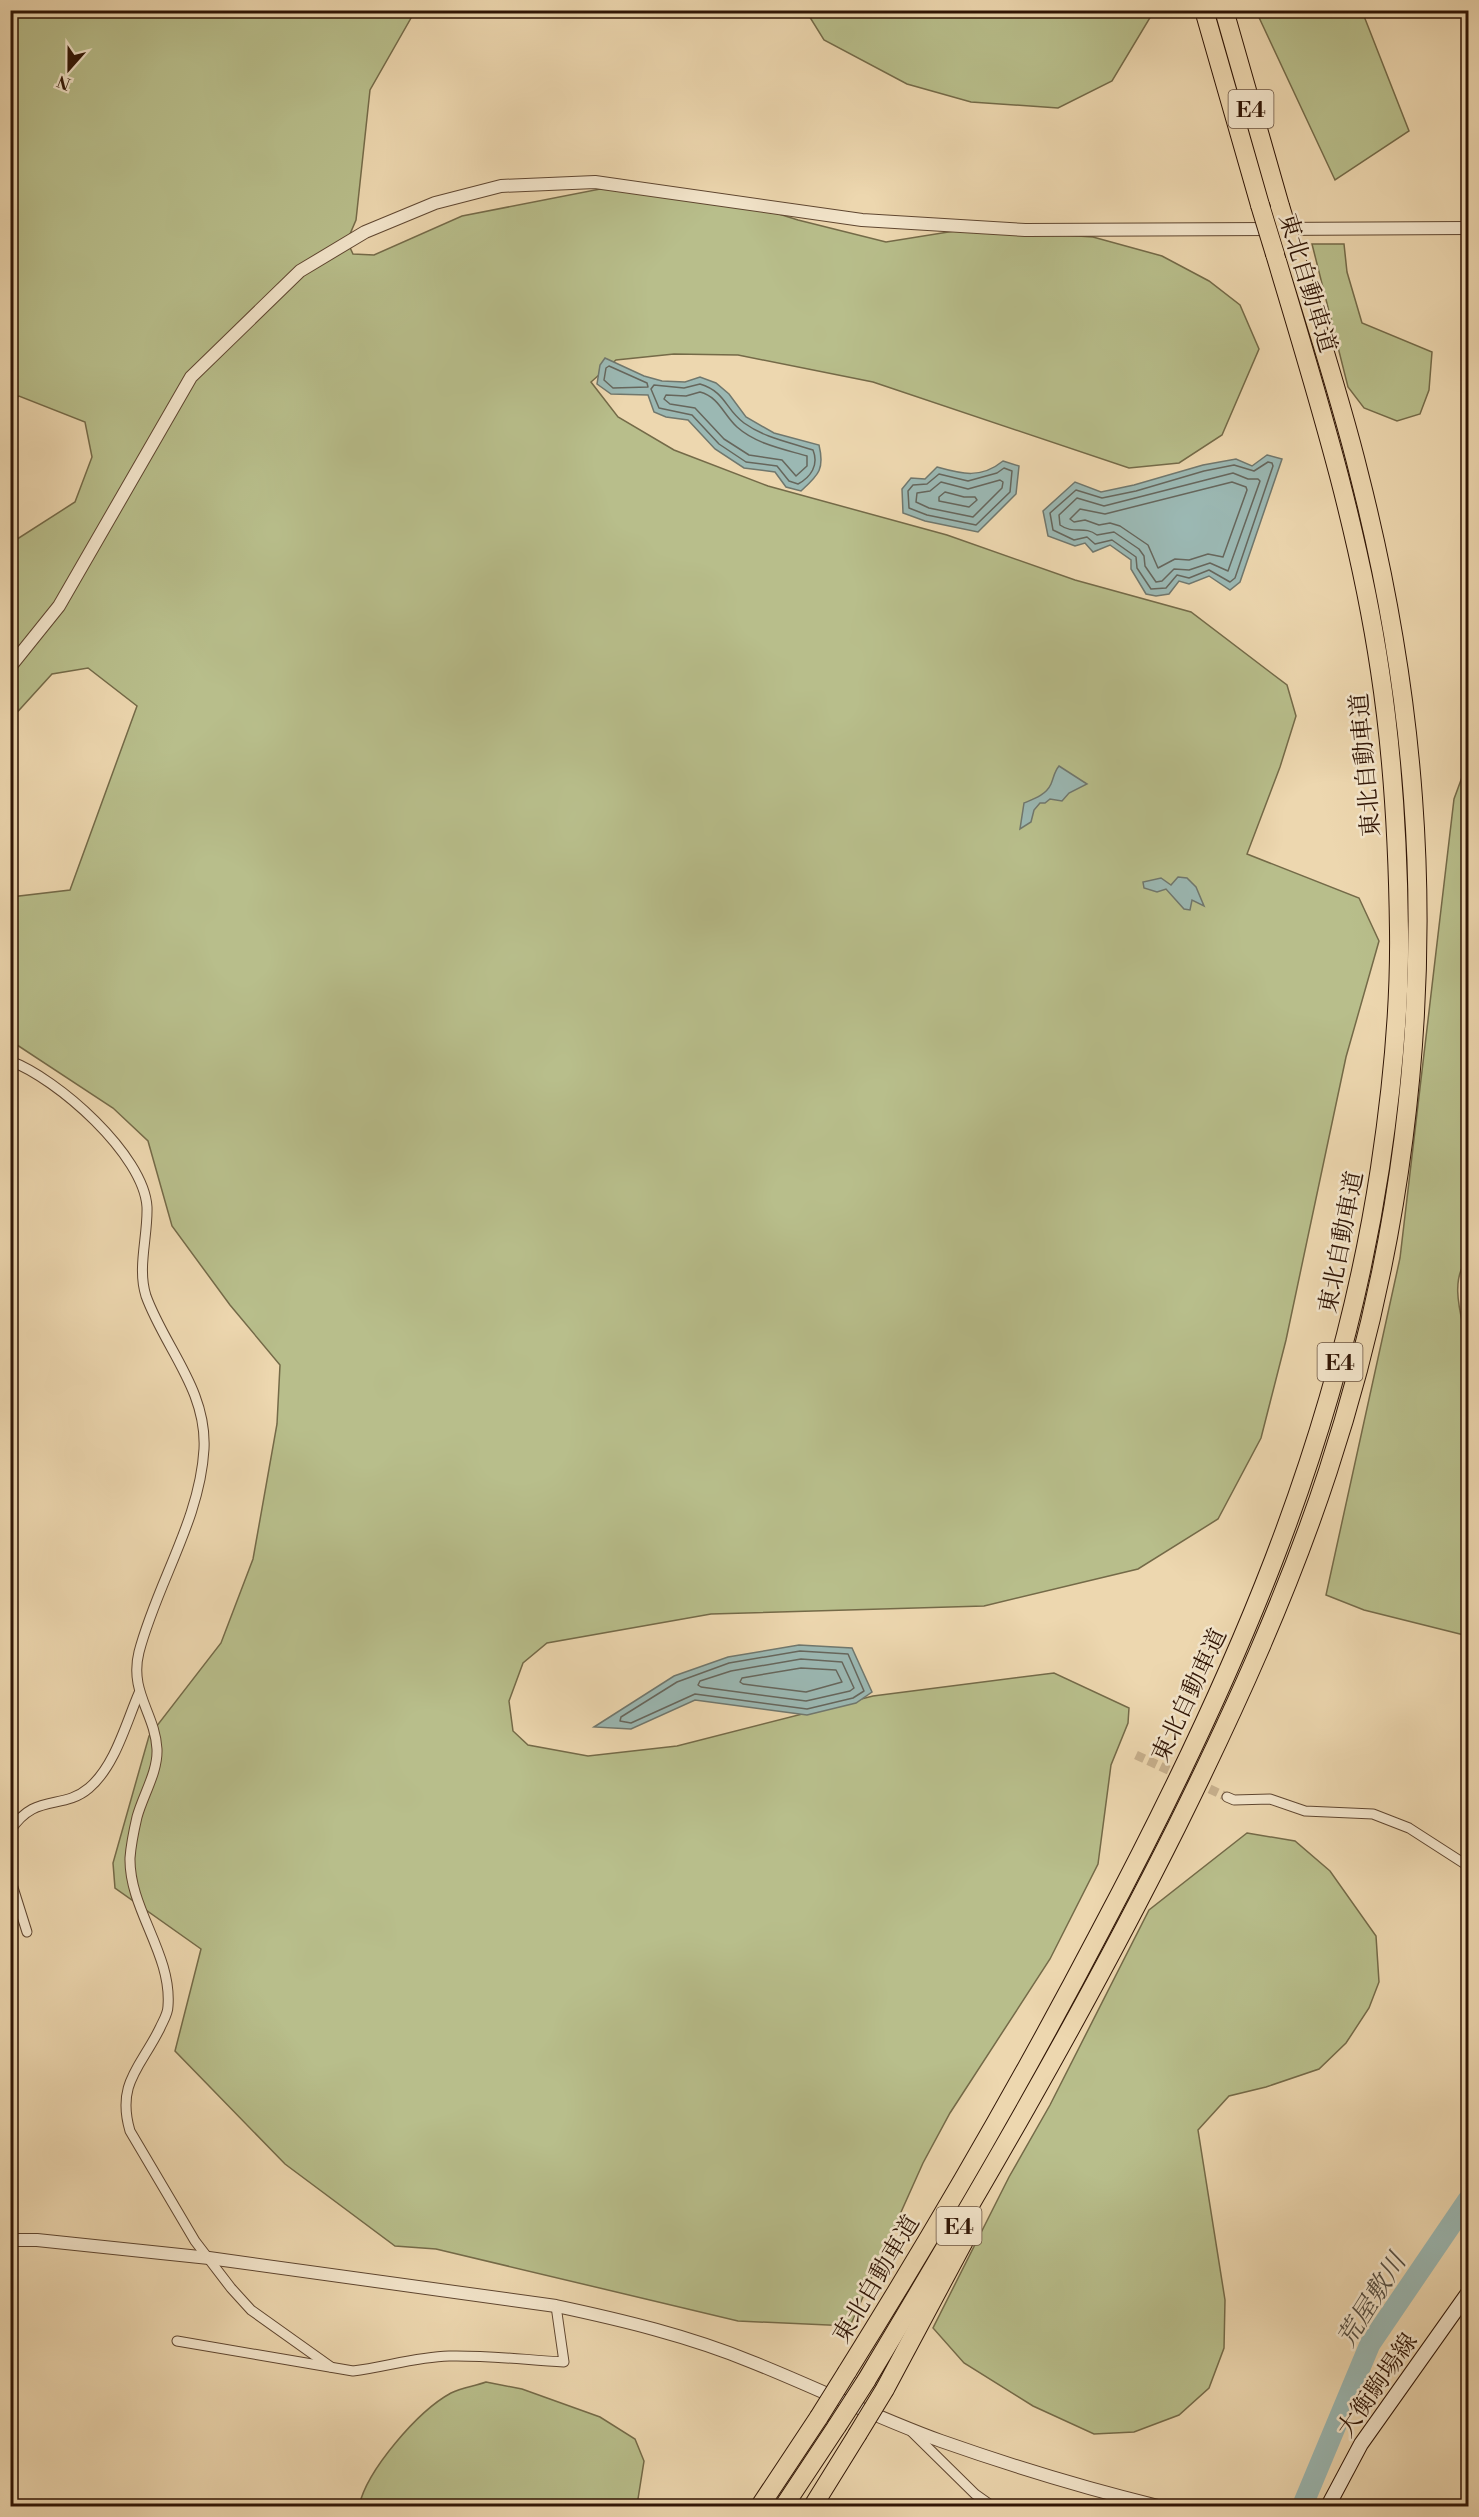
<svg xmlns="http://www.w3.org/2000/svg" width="1479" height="2517" viewBox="0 0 1479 2517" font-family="'Libre Bodoni','Noto Serif JP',serif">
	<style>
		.green { fill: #b8be8b; stroke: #746a48; stroke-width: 1.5 }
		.water { fill: #9bb8b3; stroke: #70776d; stroke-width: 1.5 }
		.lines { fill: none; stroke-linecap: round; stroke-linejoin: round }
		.shore { stroke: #66665c; stroke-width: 1.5 }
		.river { stroke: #9bb8b3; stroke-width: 21 }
		.minor-tunnel { stroke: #c7b08d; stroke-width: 9; stroke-dasharray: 9 4.5; stroke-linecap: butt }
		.minor-casing { stroke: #5f4630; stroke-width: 11 }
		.tertiary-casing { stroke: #5f4630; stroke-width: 14 }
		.secondary-casing { stroke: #301505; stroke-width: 16 }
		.motorway-casing { stroke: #301505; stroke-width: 20 }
		.minor { stroke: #f3e5cb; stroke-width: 9 }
		.tertiary { stroke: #f3e5cb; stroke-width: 12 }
		.secondary { stroke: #f3e5cb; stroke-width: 14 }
		.motorway { stroke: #edd7af; stroke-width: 18 }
		.motorway-bridge-casing { stroke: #301505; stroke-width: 20; stroke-linecap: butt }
		.motorway-bridge { stroke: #edd7af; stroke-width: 18 }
		.labels { text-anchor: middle; stroke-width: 5; stroke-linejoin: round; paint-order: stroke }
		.shield { fill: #f3e5cb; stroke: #6a5340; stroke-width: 1.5 }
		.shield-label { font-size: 22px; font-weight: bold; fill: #301505 }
		.street-label { font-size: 24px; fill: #301505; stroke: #f3e5cb }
		.water-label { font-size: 26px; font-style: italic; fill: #554e42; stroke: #f3e5cb }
	</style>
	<rect width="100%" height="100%" fill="#edd7af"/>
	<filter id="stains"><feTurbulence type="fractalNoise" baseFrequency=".00333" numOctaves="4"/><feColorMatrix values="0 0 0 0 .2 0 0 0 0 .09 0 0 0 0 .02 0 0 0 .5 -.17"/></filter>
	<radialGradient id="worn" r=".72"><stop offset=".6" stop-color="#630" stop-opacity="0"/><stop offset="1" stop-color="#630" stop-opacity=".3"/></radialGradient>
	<!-- green -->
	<g class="green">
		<path d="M11,11H415L370,90L356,220L347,241L353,254L374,255L462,216L636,182L737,201L798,220L886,242L967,229L1093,237L1162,256L1209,281L1240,305L1259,349L1222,435L1179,463L1129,468L873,382L738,355L674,354L616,360L591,382L618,417L674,450L768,486L947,535L1075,580L1191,612L1287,685L1296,716L1280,767L1247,854L1359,898L1379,941L1346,1057L1286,1340L1261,1438L1218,1519L1138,1569L984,1606L711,1614L547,1643L523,1663L509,1701L513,1731L528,1745L588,1756L677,1746L873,1696L1054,1673L1129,1708L1128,1723L1111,1765L1098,1864L1050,1959L950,2113L923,2163L850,2326L738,2321L436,2249L395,2246L285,2164L175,2051L201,1949L115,1888L113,1863L149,1736L221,1643L253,1559L277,1424L280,1365L230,1305L172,1226L148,1141L113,1108L11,1041V897L70,890L137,706L88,668L52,674L11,719V543L75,502L92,457L85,422L19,396L11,401Z"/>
		<path d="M806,11H1154L1112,81L1058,108L971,102L907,84L824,40Z"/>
		<path d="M1256,11H1362L1409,131L1335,180Z"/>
		<path d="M1312,244H1344L1347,272L1362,323L1432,352L1429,390L1420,414L1397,421L1364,408L1348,387Z"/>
		<path d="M1468,761V1259C1451,1277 1459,1308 1464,1330L1468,1332V1636L1364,1610L1326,1595L1400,1258L1454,799Z"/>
		<path d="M1247,1833L1295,1841L1330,1871L1376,1936L1379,1982L1369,2008L1346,2043L1319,2069L1266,2087L1229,2096L1198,2130L1225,2300L1224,2348L1209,2388L1179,2415L1134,2432L1094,2434L1033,2406L964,2363L933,2328L1009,2177L1050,2105L1149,1910Z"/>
		<path d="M486,2382L522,2389L600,2417L635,2439L644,2461L637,2505L630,2506H359C367,2470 418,2411 451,2393C461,2388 475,2386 486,2382Z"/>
	</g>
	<!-- water -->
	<g class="water">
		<path d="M605,358L644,376L662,381L685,382L700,377L716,383L729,394L746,417L774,433L819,445C825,470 818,475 801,491L786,487L775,472L744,468L715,449L688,420L666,417L654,412L648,395L611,394L597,384L600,365Z"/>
		<path d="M1267,455L1282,459L1240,582L1230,590L1209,576L1189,584L1179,581L1169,594L1156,596L1146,594L1131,569V560L1110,545L1093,552L1085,543L1075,546L1048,536L1043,511L1075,482L1101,492L1134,485L1203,465L1236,459L1252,466Z"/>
		<path d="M1003,461L1019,466L1016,494L978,532L925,521L903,513L902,489L911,478L925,479L937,467C962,474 981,479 1003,461Z"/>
		<path d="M1059,766L1087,784L1069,793L1062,801L1050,799L1045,803H1040L1034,810L1031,822L1020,829L1024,803C1034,799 1046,795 1051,784C1054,777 1054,772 1059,766Z"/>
		<path d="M1178,877L1187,878L1196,887L1204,906L1192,900L1190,910L1184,909L1166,889L1157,892L1144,888L1143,882L1161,878L1171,885Z"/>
		<path d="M799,1645L852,1648L872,1692L856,1703L807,1715L695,1700L631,1729L594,1727L674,1676L728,1657Z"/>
	</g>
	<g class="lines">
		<!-- shore -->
		<g class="shore">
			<path d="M609,366L647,383L648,387L613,388L604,380L606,368Z"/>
			<path d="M700,384C726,392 725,409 744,423C765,438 789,442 813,450C819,465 811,477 798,484L789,481L777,466L746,462L719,444L692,415L659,408L651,389L654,385L684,388Z"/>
			<path d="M700,392C719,397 723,414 737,427C756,444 783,449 807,456V466L796,476L782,460L749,455L724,439L695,408L670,404L664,399L666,395L686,396Z"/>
			<path d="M1268,462L1272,463L1273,466L1235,578L1230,582L1209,570L1189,578L1177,575L1166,588L1151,589L1137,568L1136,557L1112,540L1095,544L1087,537L1074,540L1053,530L1050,513L1076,490L1102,498L1136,491L1204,471L1234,465L1254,471Z"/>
			<path d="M1004,468L1012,471L1010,492L976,525L927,515L909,508L908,491L913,485L927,484L939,474L968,481L997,473Z"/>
			<path d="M1233,473L1248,479H1258L1260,481L1228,571L1210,563L1189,570L1174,569L1162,581L1156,582L1145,566L1144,556L1139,549L1114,532L1097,535C1084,525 1074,535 1060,525L1059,515L1077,498L1104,506Z"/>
			<path d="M1000,480L1003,482L1002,488L973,517L929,508L916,502L917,493L930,491L941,482L968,489Z"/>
			<path d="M1232,482L1246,487L1247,490L1223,557L1208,554L1189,560L1175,559L1158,568L1148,545L1120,526L1110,523L1099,525L1085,520L1074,522L1070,519L1080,509L1105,514Z"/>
			<path d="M945,492L964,497H975L977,500L969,507L939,501V497Z"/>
			<path d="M800,1651L848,1654L864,1691L853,1698L807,1709L695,1694L631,1723L620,1721L621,1717L677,1682L729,1663Z"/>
			<path d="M801,1659L842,1662L854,1688L850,1691L806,1701L701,1687L698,1685L700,1681L731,1671Z"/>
			<path d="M801,1668L836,1670L842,1682L806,1692L743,1684L740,1682L742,1678Z"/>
		</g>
		<!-- river -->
		<path class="river" d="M1304,2502L1370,2344L1468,2200"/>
		<!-- minor-tunnel -->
		<path class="minor-tunnel" d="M1136,1755L1227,1797"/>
		<!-- minor casing -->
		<g class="minor-casing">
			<g id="minor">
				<path d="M10,1061C57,1078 144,1155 147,1207C148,1236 137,1268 146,1296C165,1348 207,1390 204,1449C200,1520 157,1583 139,1652C129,1692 155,1713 157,1749C158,1772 143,1795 137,1817C134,1830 131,1844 130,1858C129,1909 172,1954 168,2006C168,2014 163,2021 160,2028C141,2067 116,2083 130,2131L195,2241L231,2288L251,2310L331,2367"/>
				<path d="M1227,1797L1234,1800L1270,1799L1305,1811L1373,1814L1409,1828L1468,1866"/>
				<path d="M10,1831C35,1792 62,1811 89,1788C115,1766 126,1723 139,1693"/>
				<path d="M10,1878L27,1932"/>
				<path d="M177,2341L353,2371C385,2367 416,2357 449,2356C487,2355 526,2360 564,2362L556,2306"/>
				<path d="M912,2432L975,2494L992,2506"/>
			</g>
		</g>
		<!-- tertiary casing -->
		<g class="tertiary-casing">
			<g id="tertiary">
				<path d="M10,667L59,606L191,377L300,271L365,232L435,203L501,186L595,182L862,220L1025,230L1468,228"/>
				<path d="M10,2240H37L209,2258L556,2306C622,2320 689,2336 752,2362C815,2387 877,2418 941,2441C1012,2466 1084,2488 1158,2506"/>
			</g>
		</g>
		<!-- secondary casing -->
		<g class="secondary-casing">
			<path id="secondary" d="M1328,2506L1361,2444L1468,2293"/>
		</g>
		<!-- motorway casing -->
		<g class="motorway-casing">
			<g id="motorway">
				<path d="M1204,10L1260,205"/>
				<path d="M1224,10L1280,206"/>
				<path d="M847,2372C937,2228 1022,2081 1101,1930C1231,1685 1338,1444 1380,1168C1392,1089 1400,1010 1399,931C1398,844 1393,756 1380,671C1359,529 1316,391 1275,254"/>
				<path d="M866,2381C975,2199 1082,2016 1177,1826C1234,1711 1288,1593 1328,1471C1399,1255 1430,1025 1413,798C1405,689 1386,580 1359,474C1341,400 1317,328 1295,255"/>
				<path d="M885,2389L971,2228"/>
				<path d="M760,2506L819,2417"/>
				<path d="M784,2506L837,2426"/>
				<path d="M813,2506L857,2435"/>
			</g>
		</g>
		<!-- minor -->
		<use href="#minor" class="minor"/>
		<!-- tertiary -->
		<use href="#tertiary" class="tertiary"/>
		<!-- secondary -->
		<use href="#secondary" class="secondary"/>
		<!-- motorway -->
		<use href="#motorway" class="motorway"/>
		<!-- motorway-bridge casing -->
		<g class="motorway-bridge-casing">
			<g id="motorway-bridge">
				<path d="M1260,205L1275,254"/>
				<path d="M1280,206L1295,255"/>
				<path d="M819,2417L847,2372"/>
				<path d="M837,2426L866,2381"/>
				<path d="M857,2435L885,2389"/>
			</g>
		</g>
		<!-- motorway-bridge -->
		<use href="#motorway-bridge" class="motorway-bridge"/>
	</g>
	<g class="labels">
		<!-- shield labels -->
		<g class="shield">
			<rect x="1228.5" y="90" width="45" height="38" rx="4.5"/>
			<rect x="1317.5" y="1343" width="45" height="38" rx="4.5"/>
			<rect x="936.5" y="2207" width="45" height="38" rx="4.5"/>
		</g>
		<g class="shield-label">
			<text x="1251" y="117">E4</text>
			<text x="1340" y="1370">E4</text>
			<text x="959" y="2234">E4</text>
		</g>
		<!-- street labels -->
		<g class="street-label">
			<text transform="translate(1308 283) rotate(73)" y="8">東北自動車道</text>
			<text transform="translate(1365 765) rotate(-95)" y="8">東北自動車道</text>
			<text transform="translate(1341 1242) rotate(-79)" y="8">東北自動車道</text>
			<text transform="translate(1189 1695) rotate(-65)" y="8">東北自動車道</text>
			<text transform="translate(876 2279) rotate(-59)" y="8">東北自動車道</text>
			<text transform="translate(1377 2385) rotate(-55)" y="8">大衡駒場線</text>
		</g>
		<!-- water labels -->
		<g class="water-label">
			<text transform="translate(1371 2300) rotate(-58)" y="9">荒屋敷川</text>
		</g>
	</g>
	<!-- margin -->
	<rect width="1479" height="2517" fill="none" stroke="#edd7af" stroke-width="36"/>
	<rect x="12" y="12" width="1455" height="2493" fill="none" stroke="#301505" stroke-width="3"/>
	<rect x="18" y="18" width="1443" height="2481" fill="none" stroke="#301505" stroke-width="1.5"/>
	<!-- north arrow -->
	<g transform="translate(69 69) rotate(201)" stroke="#f3e5cb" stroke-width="4.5" paint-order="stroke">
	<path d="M0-4.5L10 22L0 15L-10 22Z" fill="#301505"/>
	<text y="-9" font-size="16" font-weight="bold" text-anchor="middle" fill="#301505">N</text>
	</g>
	<rect width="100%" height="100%" filter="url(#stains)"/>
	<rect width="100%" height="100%" fill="url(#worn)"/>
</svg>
